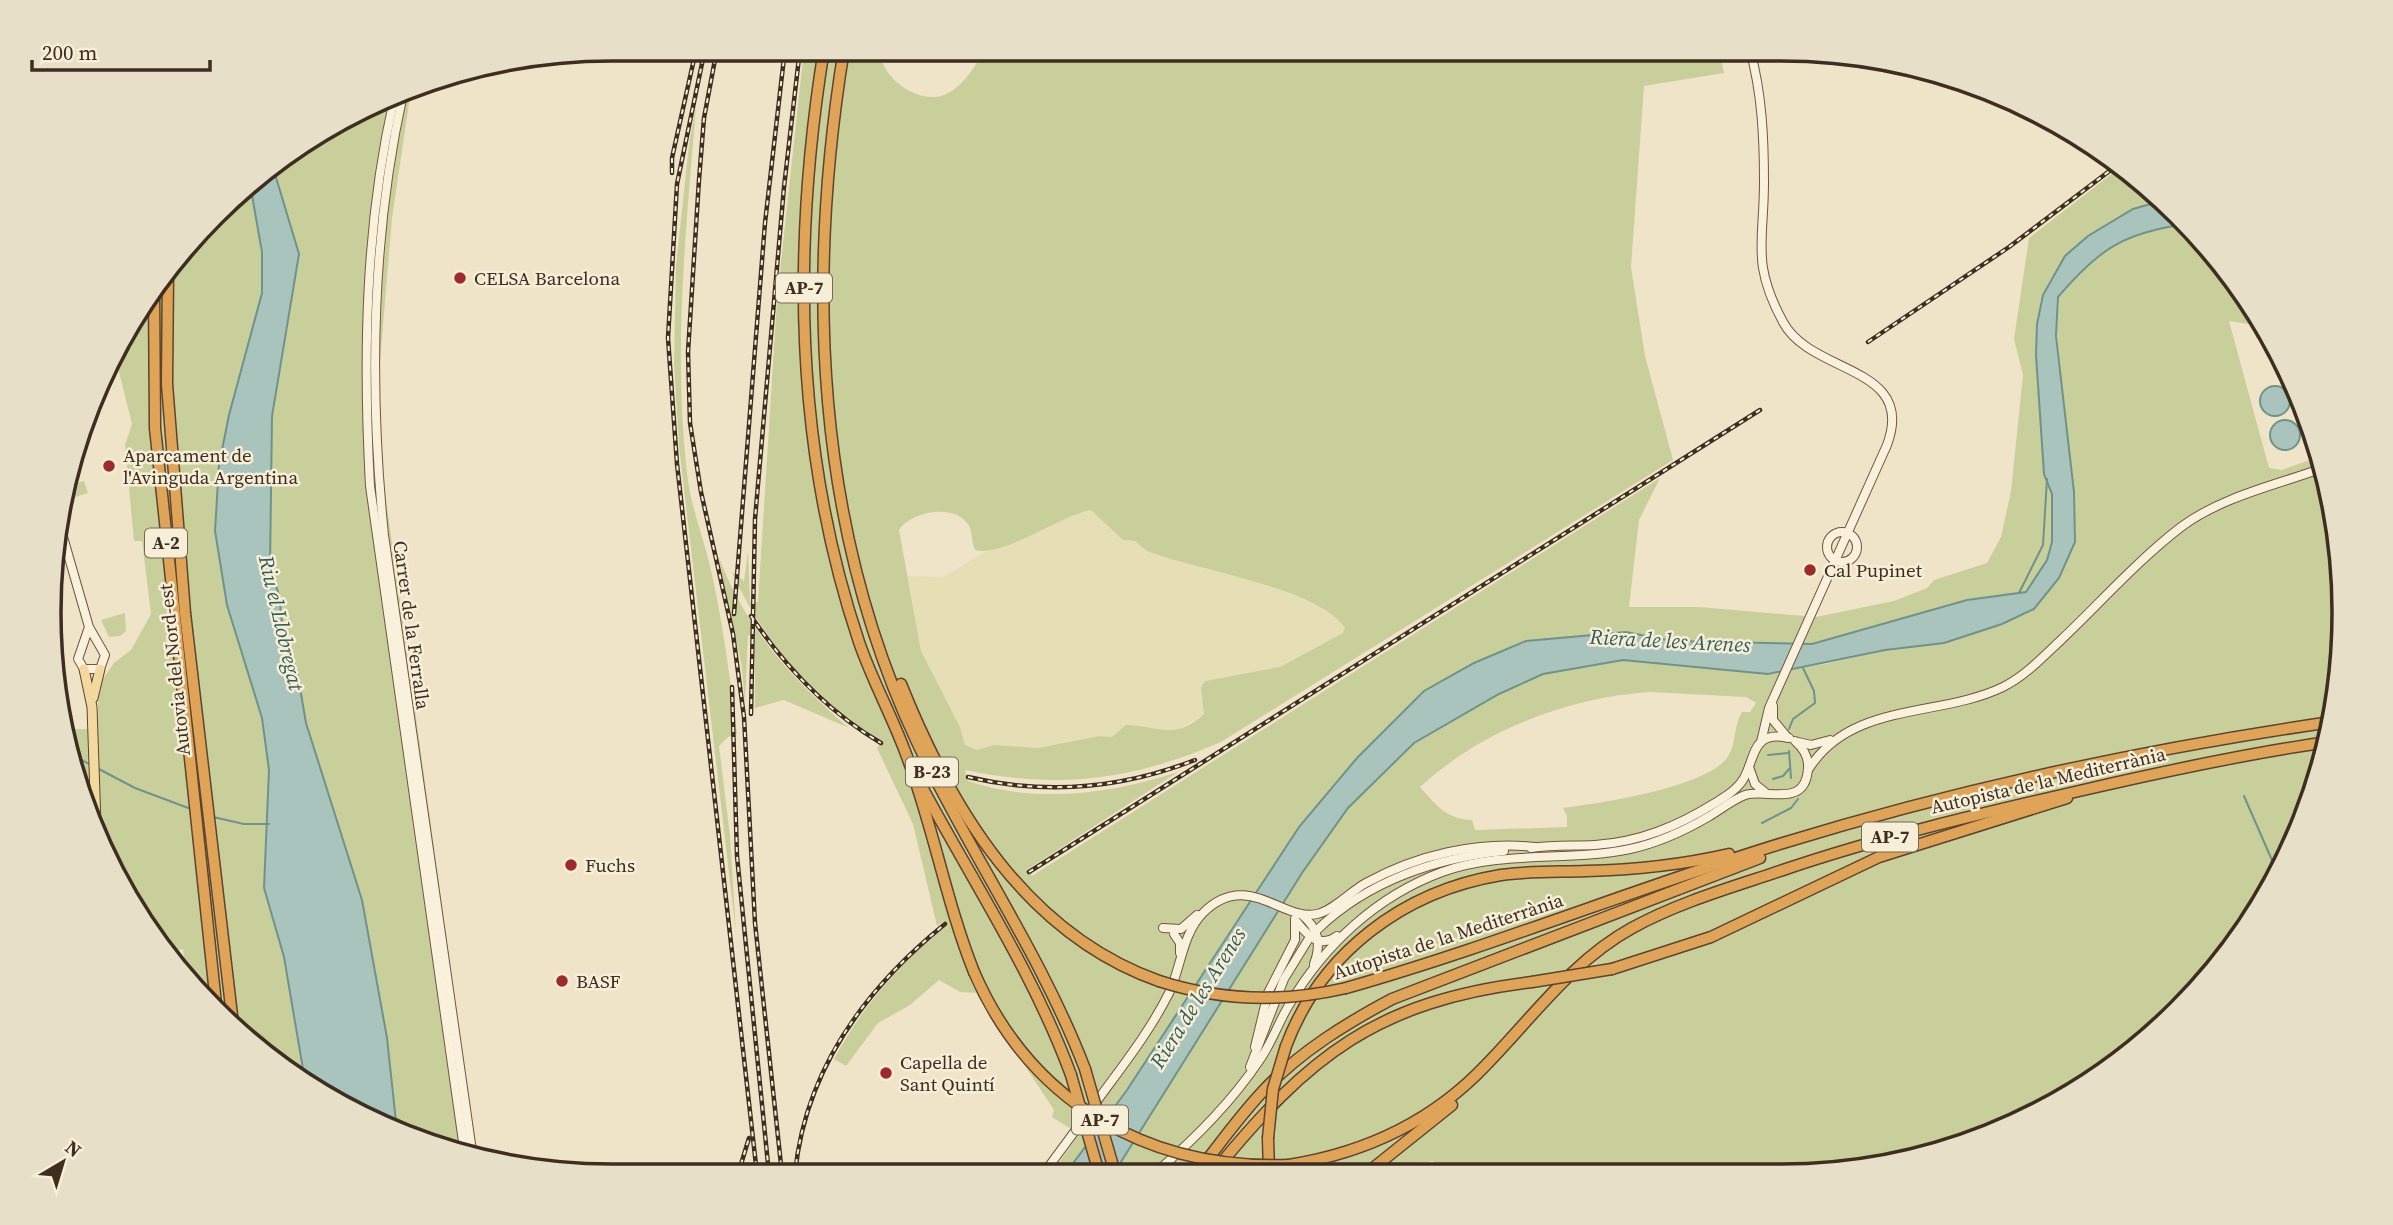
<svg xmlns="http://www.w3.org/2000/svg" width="2393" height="1225" viewBox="0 0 2393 1225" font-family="'Source Serif 4',serif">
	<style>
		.farmland { fill: #e6deb5 }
		.green { fill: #c9cf9b; fill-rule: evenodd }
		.water { fill: #a9c4bc; stroke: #6f938a; stroke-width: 2 }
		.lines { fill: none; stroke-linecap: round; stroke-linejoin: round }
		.stream { stroke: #6f938a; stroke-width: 2 }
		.secondary-casing { stroke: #6f573f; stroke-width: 10 }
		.primary-casing { stroke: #5b4430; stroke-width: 11 }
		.highway-casing { stroke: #5b4430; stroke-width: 13 }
		.secondary { stroke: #faf1dc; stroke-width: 8 }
		.primary { stroke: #f3d9a0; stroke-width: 9 }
		.highway { stroke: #e0a458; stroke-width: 10 }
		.rail-casing { stroke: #3d2e20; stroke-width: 4.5 }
		.rail { stroke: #f7eed8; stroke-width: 2; stroke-dasharray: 5; stroke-linecap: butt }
		.highway-bridge-casing { stroke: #5b4430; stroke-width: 13; stroke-linecap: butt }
		.highway-bridge { stroke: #e0a458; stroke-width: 10 }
		.poi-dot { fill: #9e2a2b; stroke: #f7eed8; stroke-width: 2.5 }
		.labels { text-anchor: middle; stroke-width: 5; stroke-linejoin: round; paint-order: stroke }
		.shield { fill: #f7eed8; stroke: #756857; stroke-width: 2 }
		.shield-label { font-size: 18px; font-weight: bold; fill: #3d2e20 }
		.poi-label { font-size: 19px; fill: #3d2e20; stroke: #f7eed8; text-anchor: start }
		.street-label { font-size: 19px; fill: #3d2e20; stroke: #f7eed8 }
		.water-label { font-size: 21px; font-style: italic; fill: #2f5d5a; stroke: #f7eed8 }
		.rim { fill: none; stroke: #3d2e20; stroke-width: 3.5 }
	</style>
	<rect width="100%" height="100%" fill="#f0e4c8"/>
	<!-- farmland -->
	<path class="farmland" d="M1091,510L1123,540L1135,541L1148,551L1272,586L1319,606L1341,621L1345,628L1343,633L1280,667L1205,681L1201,688L1204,714L1177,730L1156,731L1131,725L1112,737L1099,736L1037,748L994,745L977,750L965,745L960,727L921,651L908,576L943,577L983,553L1016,542L1077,512Z"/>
	<!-- green -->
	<g class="green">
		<path d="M804,49H880C879,77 918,105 944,95C961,89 977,65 984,49L1719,50L1724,73L1644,86L1631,267L1645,356L1673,460L1221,742C1133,780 1059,790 965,770L968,781C1036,804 1111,794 1178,772L1028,869L1032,876L1660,478L1639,520L1629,607H1699L1816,617L1894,601L1927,588L1934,580L1987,563L2001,537L2011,491L2023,375L2014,339L2029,238L2123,165L2161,201L2133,209L2065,256L2036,355L2044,474L2052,494V542L2047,560L2026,592L1967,600L1812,644L1672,641L1626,632L1424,691L1357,758L1299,827L1127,1090L1066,1173H1052L1079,1134L1052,1117L1054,1110L977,993L960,992L939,980L910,1005L878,1023L846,1066L834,1059C863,1006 899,963 947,926L944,921L937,926L913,824L877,748L882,741C816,700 763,643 732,572L744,581L748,550L750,602H758L777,300ZM1091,510L1123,540L1135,541L1147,551C1195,570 1317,587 1345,628L1343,633L1280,667L1205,681L1201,688L1204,714C1175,741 1159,726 1126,725L1112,737L1099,736L1038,748L994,745L977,750L965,745L960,727L921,651L899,530C911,512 953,503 968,524C973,531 971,542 975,550C1002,558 1061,515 1091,510Z"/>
		<path d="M411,90L392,218L379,373L383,478L477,1159L397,1131L387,1038L362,900L306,723L298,676L282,622L279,595L270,569L272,416L299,254L272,164Z"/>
		<path d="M696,107C686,229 673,351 687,473C690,504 703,536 710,566C723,622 730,678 737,734L728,737L719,746L730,836L736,933L679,446L674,363L676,266L689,145Z"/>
		<path d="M250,184L262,252V293L229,415L219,465L227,605L262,718L269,770L264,888L284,957L304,1075L214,1011L186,972L183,949L172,952L107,861L67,729H98V686L114,663L131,650L151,614L142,541H134L125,445L132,424L115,356L125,330L189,241Z"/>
		<path d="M2186,224L2204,241L2266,327L2229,321L2269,468L2282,470L2320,456L2339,539L2343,649L2325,758L2286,861L2227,956L2123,1060L1996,1133L1854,1171L1442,1172L1433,1161L1416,1164L1412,1172L1114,1173L1302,873L1348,808L1414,743L1499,694L1543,674L1623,660L1768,674L1830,663L2002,624L2075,542C2074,460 2052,379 2058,297C2099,249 2123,233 2186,224ZM1649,692L1746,697L1756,703L1750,712H1742C1733,726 1737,744 1727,758C1704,788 1601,803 1563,808L1567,816V827L1475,830L1472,820C1446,819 1436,805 1420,787C1481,731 1566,698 1649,692Z"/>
		<path d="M84,481L88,493L66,500L64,492L66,486Z"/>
		<path d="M718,555C744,626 792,680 849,728L784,700L755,708V637L748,635L745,703L742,668Z"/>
		<path d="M125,613L126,631L120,636L109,637L101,620Z"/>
	</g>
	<!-- water -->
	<g class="water">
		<path d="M272,164L299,254L272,416L270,568L279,595L282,622L298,676L306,723L362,900L387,1038L397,1131L364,1118L304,1075L284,957L264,888L269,770L262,718L227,605L215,531L219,465L229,415L262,293V252L250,184Z"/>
		<path d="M2161,201L2186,224C2123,233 2099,249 2058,297L2056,336L2074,492L2075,542L2059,578L2034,609L2002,624L1944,643L1885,650L1768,674L1623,660L1543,674L1499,694L1414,743L1348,808L1302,873L1114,1173H1066L1127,1090L1299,827L1357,758L1424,691L1474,663L1526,641L1626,632L1672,641L1812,644L1967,600L2026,592L2047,560L2052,542V494L2044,474L2036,355L2037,324L2043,295L2065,256L2088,236L2133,209Z"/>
		<circle cx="2275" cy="401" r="15"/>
		<circle cx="2285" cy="435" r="15"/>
	</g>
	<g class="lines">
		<!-- stream -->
		<g class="stream">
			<path d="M2019,593L2043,545L2047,479"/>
			<path d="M1789,729L1793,719L1815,703L1814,691L1803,668"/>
			<path d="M1789,751L1791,778"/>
			<path d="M1768,755L1788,753"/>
			<path d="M75,756L89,764"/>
			<path d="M97,768L135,788L191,809"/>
			<path d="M1773,779L1783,776L1789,769"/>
			<path d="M2244,796L2278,874"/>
			<path d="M213,817L244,824H269"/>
			<path d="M1762,823L1791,808L1798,799"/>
		</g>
		<!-- secondary casing -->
		<g class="secondary-casing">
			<g id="secondary">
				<path d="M1750,50C1762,93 1764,138 1764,182C1764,242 1751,263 1783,322C1811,375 1917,365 1887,445L1769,708L1761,742"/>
				<path d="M403,94C371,239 369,387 384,535L473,1158"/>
				<path d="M394,99C365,226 363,356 370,486L465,1156"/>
				<path d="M59,523L89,627L105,655L100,669H84L78,659L89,627"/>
				<circle cx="1842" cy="547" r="15"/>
				<path d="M1773,706V720L1787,737"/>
				<path d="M1798,742L1811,745L1830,740"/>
				<path d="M1749,767L1755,784L1766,793"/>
				<path d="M1808,770C1851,701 1939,718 2003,687C2025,676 2043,657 2061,640C2100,603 2138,560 2181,527C2221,497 2276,485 2323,468"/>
				<path d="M1531,848C1552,845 1574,846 1595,845C1640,842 1678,826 1715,803C1726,796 1738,789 1744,778C1756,756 1752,730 1789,738"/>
				<path d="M1301,914C1318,928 1322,943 1314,964"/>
				<path d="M1296,921C1307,935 1319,949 1337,936"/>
				<path d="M1163,928L1181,929L1197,915"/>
				<path d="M1318,929C1368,881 1436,858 1504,851"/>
				<path d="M1174,934L1180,943V953"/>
				<path d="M1255,1047L1268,993L1295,940V919"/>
				<path d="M1250,1067L1284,979L1308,940"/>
				<path d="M1094,1105C1120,1069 1150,1032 1170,991C1181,966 1183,933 1203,913C1247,869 1283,922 1317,914C1334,910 1351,891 1366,883C1417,855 1477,841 1535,847"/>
				<path d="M1044,1173L1086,1116"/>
				<path d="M1155,1173C1195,1139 1230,1104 1259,1061C1272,1043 1278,1023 1289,1005C1324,945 1377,896 1442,872C1504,850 1567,862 1630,849C1658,843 1684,831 1708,817C1720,810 1732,800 1745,795C1767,788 1806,809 1808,768C1809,756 1803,748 1795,741"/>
			</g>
		</g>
		<!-- primary casing -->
		<g class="primary-casing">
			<g id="primary">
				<path d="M84,669L92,707L96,824"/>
				<path d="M93,698L100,669"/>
			</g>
		</g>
		<!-- highway casing -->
		<g class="highway-casing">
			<g id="highway">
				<path d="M824,49C792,246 795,451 859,642C872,680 892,716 906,754C933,825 946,902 974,972"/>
				<path d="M844,49C806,282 815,526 917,742C970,854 1041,954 1085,1069"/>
				<path d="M168,270L167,384L185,613L233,1024"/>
				<path d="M154,289L155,428L217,1013"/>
				<path d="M901,684C951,809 1026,934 1159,981"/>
				<path d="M921,785C973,882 1033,972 1071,1075"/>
				<path d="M1612,969L1711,937L1879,857L2067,798"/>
				<path d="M1346,988C1494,946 1636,888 1783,843C1962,788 2146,749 2331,722"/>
				<path d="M1286,1046C1321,953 1403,891 1501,875C1529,871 1558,872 1586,871C1634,870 1681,865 1729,854"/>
				<path d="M1268,1138L1269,1173"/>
				<path d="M1289,1165C1364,1153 1433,1121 1486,1065C1533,1017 1572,961 1632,928C1679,902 1733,887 1783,870C1880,837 1979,814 2079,791C2161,772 2243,754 2328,742"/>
				<path d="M1197,1173C1219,1145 1240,1115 1265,1089C1301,1051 1347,1023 1392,999L1760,858"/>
				<path d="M1213,1173C1309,1055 1377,1001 1532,982"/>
				<path d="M1367,1173L1452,1105"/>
			</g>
		</g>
		<!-- secondary -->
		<use href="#secondary" class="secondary"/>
		<!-- primary -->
		<use href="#primary" class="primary"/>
		<!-- highway -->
		<use href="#highway" class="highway"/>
		<!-- rail casing -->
		<g class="rail-casing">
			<g id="rail">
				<path d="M705,49L677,184L668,338L677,464L757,1174"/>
				<path d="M717,49L704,118L699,180L688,352L690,423L701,492L733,634L744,717L755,923L782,1174"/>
				<path d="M672,173V158L696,50"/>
				<path d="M1868,342L2009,247L2120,163"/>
				<path d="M734,614L765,223L785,49"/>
				<path d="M751,616C786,668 827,711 881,743"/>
				<path d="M732,687L737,856L769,1174"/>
				<path d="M751,714L755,519L784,187L800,49"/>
				<path d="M968,777C1044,795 1121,789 1195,760"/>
				<path d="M1029,872L1760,410"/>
				<path d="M738,1174L749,1138"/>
				<path d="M795,1174C805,1069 866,988 945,924"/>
			</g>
		</g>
		<!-- rail -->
		<use href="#rail" class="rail"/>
		<!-- highway-bridge casing -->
		<g class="highway-bridge-casing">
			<g id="highway-bridge">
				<path d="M974,972C1031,1103 1148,1170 1289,1165"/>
				<path d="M1159,981C1221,1001 1282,1003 1346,988"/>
				<path d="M1532,982L1612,969"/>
				<path d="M1085,1069L1115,1173"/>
				<path d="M1071,1075L1099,1173"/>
				<path d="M1268,1138L1273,1089L1286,1046"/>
			</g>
		</g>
		<!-- highway-bridge -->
		<use href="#highway-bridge" class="highway-bridge"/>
	</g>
	<!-- markers -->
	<g class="poi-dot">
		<circle cx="460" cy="278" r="7"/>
		<circle cx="109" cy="466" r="7"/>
		<circle cx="1810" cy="570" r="7"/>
		<circle cx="571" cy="865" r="7"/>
		<circle cx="562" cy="981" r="7"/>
		<circle cx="886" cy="1073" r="7"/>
	</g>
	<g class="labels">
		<!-- shield labels -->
		<g class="shield">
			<rect x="776" y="273.5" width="56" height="29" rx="5"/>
			<rect x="145" y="528.5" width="42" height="29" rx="5"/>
			<rect x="906" y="757.5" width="52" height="29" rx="5"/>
			<rect x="1862" y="822.5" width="56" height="29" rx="5"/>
			<rect x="1072" y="1105.5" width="56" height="29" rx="5"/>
		</g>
		<g class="shield-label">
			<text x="804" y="294">AP-7</text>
			<text x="166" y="549">A-2</text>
			<text x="932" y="778">B-23</text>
			<text x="1890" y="843">AP-7</text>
			<text x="1100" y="1126">AP-7</text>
		</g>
		<!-- poi labels -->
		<g class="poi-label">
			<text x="474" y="285">CELSA Barcelona</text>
			<text x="123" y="462">Aparcament de<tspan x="123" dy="22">l'Avinguda Argentina</tspan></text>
			<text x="1824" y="577">Cal Pupinet</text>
			<text x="585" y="872">Fuchs</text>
			<text x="576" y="988">BASF</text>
			<text x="900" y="1069">Capella de<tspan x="900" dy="22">Sant Quintí</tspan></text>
		</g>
		<!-- street labels -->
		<g class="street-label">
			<text transform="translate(412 625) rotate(82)" y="7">Carrer de la Ferralla</text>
			<text transform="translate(174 670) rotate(-96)" y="7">Autovia del Nord-est</text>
			<text transform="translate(2048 780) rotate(-13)" y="7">Autopista de la Mediterrània</text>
			<text transform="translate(1448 936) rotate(-18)" y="7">Autopista de la Mediterrània</text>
		</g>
		<!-- water labels -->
		<g class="water-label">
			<text transform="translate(281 623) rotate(77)" y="7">Riu el Llobregat</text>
			<text transform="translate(1670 641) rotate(3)" y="7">Riera de les Arenes</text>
			<text transform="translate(1198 998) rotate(-58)" y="7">Riera de les Arenes</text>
		</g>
	</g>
	<!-- crop -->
	<path d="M0 0H2393V1225H0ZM612 61H1781A551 551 0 0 1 2332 612V613A551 551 0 0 1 1781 1164H612A551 551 0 0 1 61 613V612A551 551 0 0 1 612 61Z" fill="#e8dfc9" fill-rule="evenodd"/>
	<path class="rim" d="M612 61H1781A551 551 0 0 1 2332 612V613A551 551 0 0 1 1781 1164H612A551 551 0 0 1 61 613V612A551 551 0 0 1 612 61Z"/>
	<!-- north arrow -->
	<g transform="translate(63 1162) rotate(38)" stroke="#f7eed8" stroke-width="5" paint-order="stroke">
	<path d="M0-5L12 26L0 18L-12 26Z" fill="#3d2e20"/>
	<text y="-10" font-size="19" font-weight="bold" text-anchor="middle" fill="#3d2e20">N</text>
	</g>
	<!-- scale -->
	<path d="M32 60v10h178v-10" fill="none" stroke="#3d2e20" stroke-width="3.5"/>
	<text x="42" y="60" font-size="21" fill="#3d2e20" stroke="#f7eed8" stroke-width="5" paint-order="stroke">200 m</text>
</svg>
